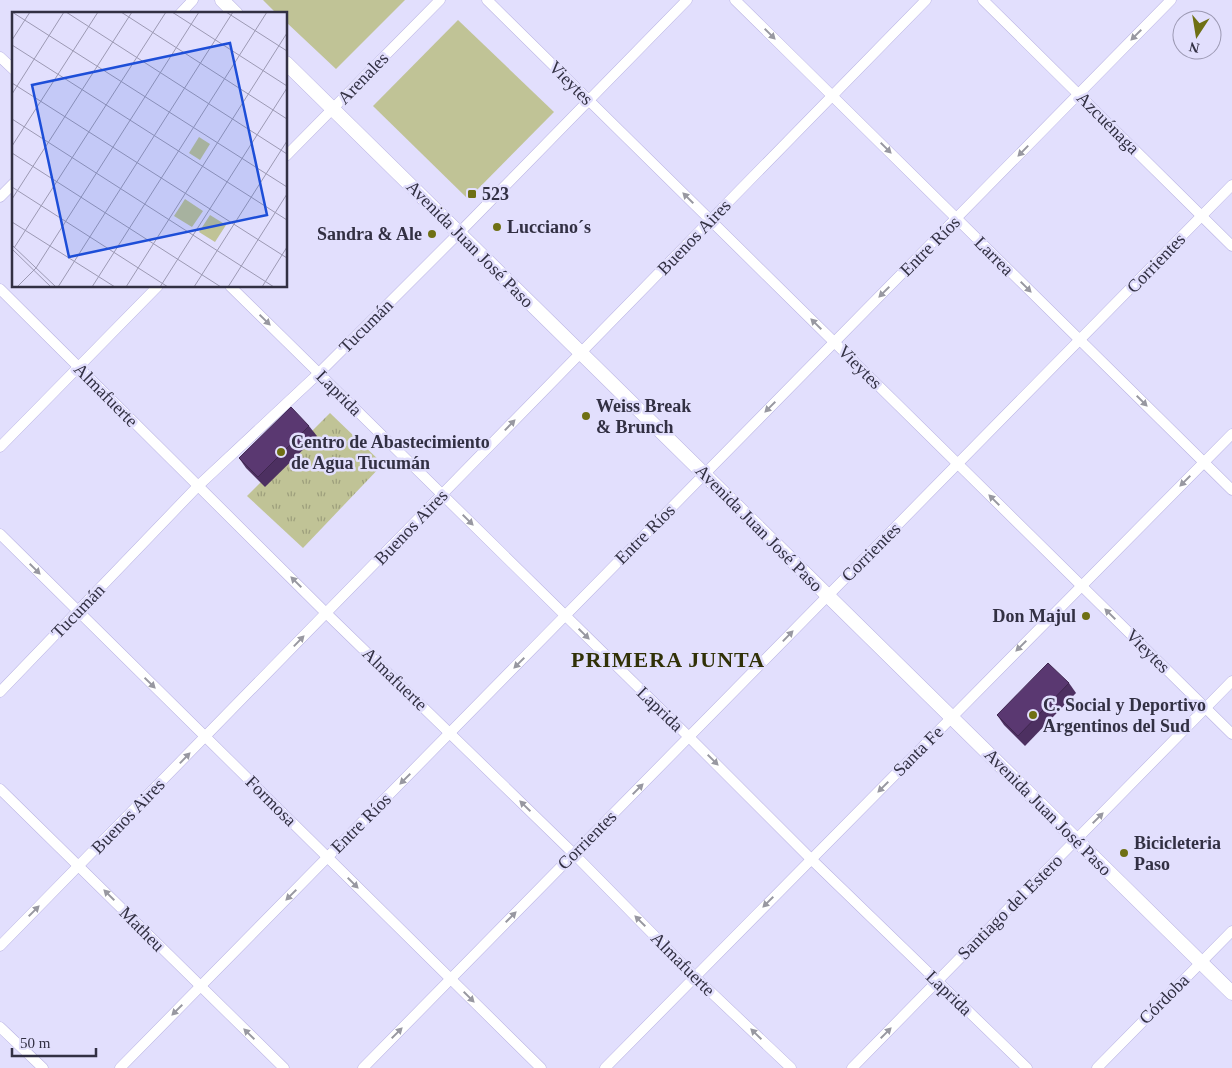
<svg xmlns="http://www.w3.org/2000/svg" width="1232" height="1068" viewBox="0 0 1232 1068" font-family="'Times New Roman',serif">
	<style>
		.green { fill: #c0c396 }
		.park { fill: url(#park-tufts) }
		.lines { fill: none; stroke-linecap: round; stroke-linejoin: round }
		.street-casing { stroke: #b8b2e2; stroke-width: 11 }
		.secondary-casing { stroke: #b8b2e2; stroke-width: 15 }
		.street { stroke: #fff; stroke-width: 10 }
		.secondary { stroke: #fff; stroke-width: 14 }
		.wall { fill: #4d3061 }
		.building { fill: #5a3871; stroke: #3f274f }
		.oneway { fill: #9898a1 }
		.poi-dot { fill: #6f7014; stroke: #e2dffd; stroke-width: 2 }
		.labels { text-anchor: middle; stroke-width: 5; stroke-linejoin: round; paint-order: stroke }
		.street-label { font-size: 18px; fill: #323043; stroke: #e2dffd }
		.poi-label { font-size: 18px; font-weight: bold; fill: #323043; stroke: #e2dffd; text-anchor: start }
		.district-label { font-size: 22px; font-weight: bold; letter-spacing: 1px; fill: #313107; stroke: #e2dffd }
		.inset-road { fill: none; stroke: #9c99b3; stroke-width: 1 }
		.view { fill: #1d4ed8; fill-opacity: 0.15; stroke: #1d4ed8; stroke-width: 2.5 }
		.inset-edge { fill: none; stroke: #323043; stroke-width: 2.5 }
	</style>
	<defs>
		<pattern id="park-tufts" width="24" height="20" patternUnits="userSpaceOnUse" patternTransform="scale(1.25)"><rect width="24" height="20" fill="#c0c396"/><path d="M3 7l-1-3M5 7V3M7 7l1-3M15 17l-1-3M17 17v-4M19 17l1-3" fill="none" stroke="#9d9f7c"/></pattern>
	</defs>
	<rect width="100%" height="100%" fill="#e2dffd"/>
	<!-- green -->
	<g class="green">
		<path d="M263,0H405L336,69L286,22V14H277Z"/>
		<path d="M458,20L554,112L468,199L373,106Z"/>
	</g>
	<!-- park -->
	<path class="park" d="M330,413L383,464L303,548L247,496Z"/>
	<g class="lines">
		<!-- street casing -->
		<g class="street-casing">
			<g id="street">
				<path d="M487,0L1232,734"/>
				<path d="M735,0L1232,490"/>
				<path d="M983,0L1232,246"/>
				<path d="M180,14L193,0"/>
				<path d="M0,57L14,70"/>
				<path d="M286,156L440,0"/>
				<path d="M0,197L14,183"/>
				<path d="M230,286L689,737L811,859L1027,1068"/>
				<path d="M0,289L326,613L574,854L695,977L791,1068"/>
				<path d="M0,447L158,286"/>
				<path d="M0,534L541,1068"/>
				<path d="M0,692L198,486L319,373L459,233L687,0"/>
				<path d="M0,789L284,1068"/>
				<path d="M0,946L926,0"/>
				<path d="M0,1027L43,1068"/>
				<path d="M120,1068L1171,0"/>
				<path d="M363,1068L1232,185"/>
				<path d="M605,1068L1232,434"/>
				<path d="M852,1068L1232,681"/>
				<path d="M1097,1068L1232,931"/>
			</g>
		</g>
		<!-- secondary casing -->
		<g class="secondary-casing">
			<g id="secondary">
				<path d="M222,0L236,14"/>
				<path d="M286,63L1232,993"/>
			</g>
		</g>
		<!-- street -->
		<use href="#street" class="street"/>
		<!-- secondary -->
		<use href="#secondary" class="secondary"/>
	</g>
	<!-- wall -->
	<g class="wall">
		<path d="M309,426L317,436L265,487L246,468L239,458Z"/>
		<path d="M1069,683L1076,693L1025,746L1004,725L997,715Z"/>
	</g>
	<!-- building -->
	<g class="building">
		<path d="M291,407L309,426L258,477L239,458Z"/>
		<path d="M1048,663L1069,683L1018,736L997,715Z"/>
	</g>
	<!-- one-way arrows -->
	<defs><path id="oneway-solid" d="M-6-.8H1V-3.2L6.5 0L1 3.2V.8H-6Z" transform="scale(1.25)"/></defs>
	<g class="oneway">
		<use href="#oneway-solid" transform="translate(770 34) rotate(45)"/>
		<use href="#oneway-solid" transform="translate(1136 35) rotate(135)"/>
		<use href="#oneway-solid" transform="translate(886 148) rotate(45)"/>
		<use href="#oneway-solid" transform="translate(1023 151) rotate(134)"/>
		<use href="#oneway-solid" transform="translate(688 198) rotate(-135)"/>
		<use href="#oneway-solid" transform="translate(1026 287) rotate(45)"/>
		<use href="#oneway-solid" transform="translate(884 292) rotate(135)"/>
		<use href="#oneway-solid" transform="translate(265 320) rotate(44)"/>
		<use href="#oneway-solid" transform="translate(816 324) rotate(-135)"/>
		<use href="#oneway-solid" transform="translate(1142 401) rotate(45)"/>
		<use href="#oneway-solid" transform="translate(770 407) rotate(135)"/>
		<use href="#oneway-solid" transform="translate(510 425) rotate(-46)"/>
		<use href="#oneway-solid" transform="translate(1185 481) rotate(135)"/>
		<use href="#oneway-solid" transform="translate(994 500) rotate(-135)"/>
		<use href="#oneway-solid" transform="translate(468 520) rotate(45)"/>
		<use href="#oneway-solid" transform="translate(35 569) rotate(45)"/>
		<use href="#oneway-solid" transform="translate(296 582) rotate(-135)"/>
		<use href="#oneway-solid" transform="translate(1110 614) rotate(-135)"/>
		<use href="#oneway-solid" transform="translate(584 634) rotate(44)"/>
		<use href="#oneway-solid" transform="translate(788 636) rotate(-46)"/>
		<use href="#oneway-solid" transform="translate(299 641) rotate(-46)"/>
		<use href="#oneway-solid" transform="translate(1021 646) rotate(135)"/>
		<use href="#oneway-solid" transform="translate(519 663) rotate(135)"/>
		<use href="#oneway-solid" transform="translate(150 683) rotate(44)"/>
		<use href="#oneway-solid" transform="translate(185 758) rotate(-46)"/>
		<use href="#oneway-solid" transform="translate(713 760) rotate(45)"/>
		<use href="#oneway-solid" transform="translate(405 779) rotate(135)"/>
		<use href="#oneway-solid" transform="translate(883 787) rotate(135)"/>
		<use href="#oneway-solid" transform="translate(638 789) rotate(-45)"/>
		<use href="#oneway-solid" transform="translate(525 806) rotate(-136)"/>
		<use href="#oneway-solid" transform="translate(1098 818) rotate(-45)"/>
		<use href="#oneway-solid" transform="translate(353 883) rotate(45)"/>
		<use href="#oneway-solid" transform="translate(109 895) rotate(-135)"/>
		<use href="#oneway-solid" transform="translate(291 895) rotate(135)"/>
		<use href="#oneway-solid" transform="translate(768 902) rotate(135)"/>
		<use href="#oneway-solid" transform="translate(34 911) rotate(-45)"/>
		<use href="#oneway-solid" transform="translate(511 917) rotate(-45)"/>
		<use href="#oneway-solid" transform="translate(640 921) rotate(-135)"/>
		<use href="#oneway-solid" transform="translate(469 997) rotate(45)"/>
		<use href="#oneway-solid" transform="translate(177 1010) rotate(135)"/>
		<use href="#oneway-solid" transform="translate(397 1033) rotate(-45)"/>
		<use href="#oneway-solid" transform="translate(886 1033) rotate(-45)"/>
		<use href="#oneway-solid" transform="translate(249 1034) rotate(-136)"/>
		<use href="#oneway-solid" transform="translate(756 1034) rotate(-136)"/>
	</g>
	<!-- markers -->
	<g class="poi-dot">
		<rect x="467" y="189" width="10" height="10" rx="2.5"/>
		<circle cx="497" cy="227" r="5"/>
		<circle cx="432" cy="234" r="5"/>
		<circle cx="586" cy="416" r="5"/>
		<circle cx="281" cy="452" r="5"/>
		<circle cx="1086" cy="616" r="5"/>
		<circle cx="1033" cy="715" r="5"/>
		<circle cx="1124" cy="853" r="5"/>
	</g>
	<g class="labels">
		<!-- street labels -->
		<g class="street-label">
			<text transform="translate(363 78) rotate(-46)" y="6">Arenales</text>
			<text transform="translate(571 83) rotate(45)" y="6">Vieytes</text>
			<text transform="translate(1108 123) rotate(45)" y="6">Azcuénaga</text>
			<text transform="translate(694 237) rotate(-46)" y="6">Buenos Aires</text>
			<text transform="translate(470 244) rotate(45)" y="6">Avenida Juan José Paso</text>
			<text transform="translate(930 246) rotate(-45)" y="6">Entre Ríos</text>
			<text transform="translate(994 256) rotate(45)" y="6">Larrea</text>
			<text transform="translate(1156 263) rotate(-46)" y="6">Corrientes</text>
			<text transform="translate(366 326) rotate(-45)" y="6">Tucumán</text>
			<text transform="translate(860 367) rotate(45)" y="6">Vieytes</text>
			<text transform="translate(339 393) rotate(45)" y="6">Laprida</text>
			<text transform="translate(106 395) rotate(45)" y="6">Almafuerte</text>
			<text transform="translate(411 527) rotate(-46)" y="6">Buenos Aires</text>
			<text transform="translate(759 528) rotate(45)" y="6">Avenida Juan José Paso</text>
			<text transform="translate(645 534) rotate(-45)" y="6">Entre Ríos</text>
			<text transform="translate(871 552) rotate(-45)" y="6">Corrientes</text>
			<text transform="translate(78 611) rotate(-46)" y="6">Tucumán</text>
			<text transform="translate(1148 651) rotate(45)" y="6">Vieytes</text>
			<text transform="translate(395 679) rotate(44)" y="6">Almafuerte</text>
			<text transform="translate(660 709) rotate(44)" y="6">Laprida</text>
			<text transform="translate(918 751) rotate(-45)" y="6">Santa Fe</text>
			<text transform="translate(271 801) rotate(45)" y="6">Formosa</text>
			<text transform="translate(1048 812) rotate(45)" y="6">Avenida Juan José Paso</text>
			<text transform="translate(128 816) rotate(-46)" y="6">Buenos Aires</text>
			<text transform="translate(361 823) rotate(-45)" y="6">Entre Ríos</text>
			<text transform="translate(587 840) rotate(-45)" y="6">Corrientes</text>
			<text transform="translate(1010 907) rotate(-45)" y="6">Santiago del Estero</text>
			<text transform="translate(142 929) rotate(45)" y="6">Matheu</text>
			<text transform="translate(683 964) rotate(45)" y="6">Almafuerte</text>
			<text transform="translate(949 993) rotate(44)" y="6">Laprida</text>
			<text transform="translate(1164 999) rotate(-45)" y="6">Córdoba</text>
		</g>
		<!-- poi labels -->
		<g class="poi-label">
			<text x="482" y="200">523</text>
			<text x="507" y="233">Lucciano´s</text>
			<text x="422" y="240" text-anchor="end">Sandra &amp; Ale</text>
			<text x="596" y="412">Weiss Break<tspan x="596" dy="21">&amp; Brunch</tspan></text>
			<text x="291" y="448">Centro de Abastecimiento<tspan x="291" dy="21">de Agua Tucumán</tspan></text>
			<text x="1076" y="622" text-anchor="end">Don Majul</text>
			<text x="1043" y="711">C. Social y Deportivo<tspan x="1043" dy="21">Argentinos del Sud</tspan></text>
			<text x="1134" y="849">Bicicleteria<tspan x="1134" dy="21">Paso</tspan></text>
		</g>
		<!-- district labels -->
		<g class="district-label">
			<text x="668" y="667">PRIMERA JUNTA</text>
		</g>
	</g>
	<!-- overview -->
	<g transform="translate(12 12)">
		<rect width="275" height="275" fill="#e2dffd"/>
		<path d="M173,187L191,199L180,215L162,204ZM198,203L214,213L203,230L187,220Z" fill="#c0c396"/>
		<path d="M187,125L198,132L188,148L177,141Z" fill="#c0c396"/>
		<path class="inset-road" d="M0,0L275,175M54,0L275,142M109,0L275,107M160,0L275,74M214,0L275,39M0,28L18,0M0,33L275,208M0,71L275,246M0,82L52,0M0,107L262,275M0,134L86,0M0,141L209,275M0,175L156,275M0,187L120,0M0,210L103,275M0,233L44,275M2,236L154,0M0,237L39,275M5,275L24,256L187,0M46,275L221,0M80,275L255,0M114,275L275,21M148,275L275,76M182,275L275,129M216,275L275,182M250,275L275,235"/>
		<path class="view" d="M218,31L255,203L57,245L20,73Z"/>
		<rect width="275" height="275" class="inset-edge"/>
	</g>
	<!-- north arrow -->
	<g transform="translate(1197 35) rotate(192)"><circle r="24" fill="#e2dffd" stroke="#9c99b3"/>
	<path d="M0-4L9 19L0 12L-9 19Z" fill="#6f7014"/>
	<text y="-8" font-size="14" font-weight="bold" text-anchor="middle" fill="#323043">N</text>
	</g>
	<!-- scale -->
	<path d="M12 1048v8h84v-8" fill="none" stroke="#323043" stroke-width="2.5"/>
	<text x="20" y="1048" font-size="15" fill="#323043" stroke="#e2dffd" stroke-width="4" paint-order="stroke">50 m</text>
</svg>
